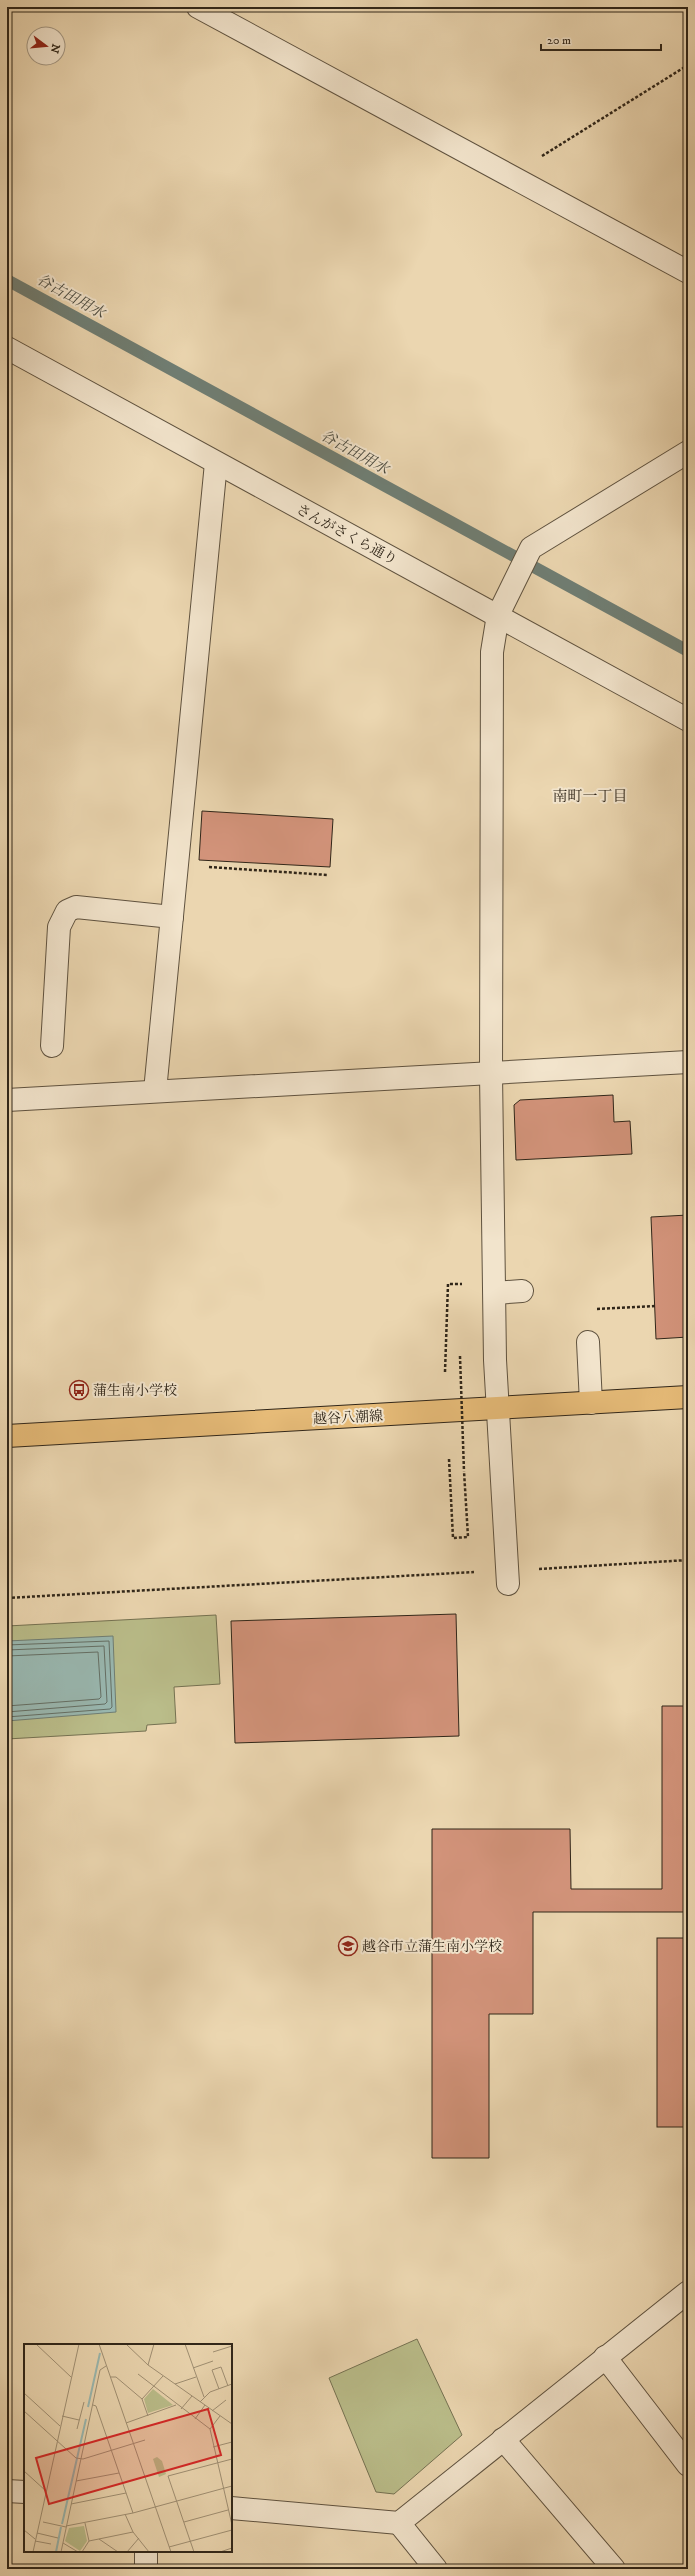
<svg xmlns="http://www.w3.org/2000/svg" width="695" height="2576" viewBox="0 0 695 2576" font-family="'IM FELL DW Pica','Noto Serif JP',serif">
	<style>
		.green { fill: #babd8a; stroke: #757252 }
		.water { fill: #99b8b1; stroke: #6f7e74 }
		.lines { fill: none; stroke-linecap: round; stroke-linejoin: round }
		.shore { stroke: #646f65; stroke-width: 1 }
		.stream { stroke: #6f7e74; stroke-width: 12 }
		.building { fill: #d2937a; stroke: #302619 }
		.minor-casing { stroke: #5f523f; stroke-width: 24 }
		.major-casing { stroke: #302619; stroke-width: 24 }
		.path { stroke: #302619; stroke-width: 2.5; stroke-dasharray: 3 2; stroke-linecap: butt }
		.minor { stroke: #f2e4cc; stroke-width: 22 }
		.major { stroke: #e6bb78; stroke-width: 22 }
		.path-bridge { stroke: #302619; stroke-width: 2.5; stroke-dasharray: 3 2; stroke-linecap: butt }
		.labels { text-anchor: middle; stroke-width: 4; stroke-linejoin: round; paint-order: stroke }
		.street-label { font-size: 14px; fill: #302619; stroke: #f2e4cc }
		.poi-label { font-size: 14px; fill: #302619; stroke: #f2e4cc; text-anchor: start }
		.water-label { font-size: 15px; font-style: italic; fill: #4a4a3f; stroke: #f2e4cc }
		.neighbourhood-label { font-size: 15px; fill: #302619; stroke: #f2e4cc }
		.inset-river { fill: none; stroke: #99b8b1; stroke-width: 2 }
		.inset-road { fill: none; stroke: #a09074; stroke-width: 1 }
		.view { fill: #d62828; fill-opacity: 0.15; stroke: #d62828; stroke-width: 2 }
		.inset-edge { fill: none; stroke: #302619; stroke-width: 2 }
	</style>
	<rect width="100%" height="100%" fill="#ebd6b0"/>
	<filter id="stains"><feTurbulence type="fractalNoise" baseFrequency=".005" numOctaves="4"/><feColorMatrix values="0 0 0 0 .2 0 0 0 0 .09 0 0 0 0 .02 0 0 0 .5 -.17"/></filter>
	<radialGradient id="worn" r=".72"><stop offset=".6" stop-color="#630" stop-opacity="0"/><stop offset="1" stop-color="#630" stop-opacity=".3"/></radialGradient>
	<!-- green -->
	<g class="green">
		<path d="M216,1615L220,1684L174,1687L176,1723L147,1725L146,1731L7,1739V1626Z"/>
		<path d="M417,2339L462,2435L394,2494L376,2492L329,2378Z"/>
	</g>
	<!-- water -->
	<path class="water" d="M113,1636L116,1712L7,1721V1641Z"/>
	<g class="lines">
		<!-- shore -->
		<g class="shore">
			<path d="M7,1645L109,1641L112,1707L110,1709L7,1717"/>
			<path d="M7,1650L104,1646L107,1702L105,1704L7,1712"/>
			<path d="M7,1656L98,1652L101,1697L99,1699L7,1706"/>
		</g>
		<!-- stream -->
		<path class="stream" d="M7,280L688,651"/>
	</g>
	<!-- building -->
	<g class="building">
		<path d="M7,7H14L7,19Z"/>
		<path d="M202,811L333,819L330,867L199,860Z"/>
		<path d="M613,1095L614,1122L630,1121L632,1154L516,1160L514,1105L520,1100Z"/>
		<path d="M688,1215V1337L656,1339L651,1217Z"/>
		<path d="M456,1614L459,1736L235,1743L231,1621Z"/>
		<path d="M662,1706H688V1912H533V2014H489V2158H432V1829H570L571,1889H662Z"/>
		<rect x="657" y="1938" width="31" height="189"/>
	</g>
	<g class="lines">
		<!-- minor casing -->
		<g class="minor-casing">
			<g id="minor">
				<path d="M198,7L688,272"/>
				<path d="M7,348L688,720"/>
				<path d="M52,1046L59,927L67,911L76,907L172,917"/>
				<path d="M155,1091L216,463"/>
				<path d="M7,1100L688,1062"/>
				<path d="M495,1293L522,1291"/>
				<path d="M588,1342L591,1403"/>
				<path d="M508,1584L495,1360L491,1074L492,652L498,615L531,548L688,452"/>
				<path d="M605,2357L688,2465"/>
				<path d="M503,2439L614,2569"/>
				<path d="M7,2491L25,2492"/>
				<path d="M231,2508L399,2523L688,2292"/>
				<path d="M399,2523L436,2569"/>
				<path d="M146,2569V2551"/>
			</g>
		</g>
		<!-- major casing -->
		<g class="major-casing">
			<path id="major" d="M7,1436L688,1397"/>
		</g>
		<!-- path -->
		<g class="path">
			<path d="M542,156L688,65"/>
			<path d="M209,867L328,875"/>
			<path d="M597,1309L655,1306"/>
			<path d="M445,1372L448,1284H462"/>
			<path d="M449,1459L453,1538L468,1537L464,1471"/>
			<path d="M539,1569L688,1560"/>
			<path d="M7,1598L474,1572"/>
		</g>
		<!-- minor -->
		<use href="#minor" class="minor"/>
		<!-- major -->
		<use href="#major" class="major"/>
		<!-- path-bridge -->
		<path class="path-bridge" d="M460,1356L464,1471"/>
	</g>
	<!-- icons -->
	<defs>
		<g id="bus-ring" transform="scale(1)"><circle r="9.5" fill="#f2e4cc" stroke="#8f2418" stroke-width="1.5"/><path d="M-5-6H5V4H4V6H2V4H-2V6H-4V4H-5ZM-3.5-4V0h7V-4ZM-3.5 1.2v1.5H-2V1.2ZM2 1.2v1.5H3.5V1.2Z" fill="#8f2418"/></g>
		<g id="school-ring" transform="scale(1)"><circle r="9.5" fill="#f2e4cc" stroke="#8f2418" stroke-width="1.5"/><path d="M0-5L7-2L0 1L-7-2ZM-4 1L0 2.5L4 1V4Q0 6-4 4Z" fill="#8f2418"/></g>
	</defs>
	<g fill-rule="evenodd">
		<use href="#bus-ring" x="79" y="1390"/>
		<use href="#school-ring" x="348" y="1946"/>
	</g>
	<g class="labels">
		<!-- street labels -->
		<g class="street-label">
			<text transform="translate(347 534) rotate(28)" y="5">さんがさくら通り</text>
			<text transform="translate(348 1417) rotate(-3)" y="5">越谷八潮線</text>
		</g>
		<!-- poi labels -->
		<g class="poi-label">
			<text x="93" y="1395">蒲生南小学校</text>
			<text x="362" y="1951">越谷市立蒲生南小学校</text>
		</g>
		<!-- water labels -->
		<g class="water-label">
			<text transform="translate(71 296) rotate(29)" y="5">谷古田用水</text>
			<text transform="translate(355 452) rotate(29)" y="5">谷古田用水</text>
		</g>
		<!-- neighbourhood labels -->
		<g class="neighbourhood-label">
			<text x="590" y="801">南町一丁目</text>
		</g>
	</g>
	<!-- overview -->
	<g transform="translate(24 2344)">
		<rect width="208" height="208" fill="#ebd6b0"/>
		<path d="M129,45L149,61L124,69L120,55ZM133,113L138,117L142,130L135,133L129,115ZM60,182L63,197L56,207L41,197L45,184Z" fill="#babd8a"/>
		<path class="inset-river" d="M64,63L76,9M38,180L62,75M32,208L37,183"/>
		<path class="inset-road" d="M12,0L47,33M75,0L147,208M102,0L124,21L208,80M161,0L180,53M189,8L208,2M124,21L130,0M169,24L189,17M114,30L186,85L208,181M86,33H92L118,55L124,72M151,40L172,33M195,45L188,26L197,23L204,42M0,49L36,82M118,55L139,32M176,58L186,48L208,40M69,61L72,62L109,169M157,65L168,52M0,67L52,114L59,115L121,96M188,67L202,56M38,72L55,76M171,75L181,61M102,79L152,61M53,85L60,58M186,85L196,72M189,103L208,98M0,127L22,147M52,137L95,129M47,160L102,149M101,170L109,188L125,208M19,178L42,183M160,178L204,166M61,179L65,197L109,188M42,182L109,169L208,142M0,186L11,195M13,189L34,194M75,195L94,208M11,197L27,200M39,199L54,208M145,203L208,186M9,208L55,0M37,208L76,26L82,22M58,208L65,197M103,208L115,194M170,208L144,132L208,115M196,208L208,204"/>
		<path class="view" d="M184,65L197,111L25,160L12,114Z"/>
		<rect width="208" height="208" class="inset-edge"/>
	</g>
	<!-- margin -->
	<rect width="695" height="2576" fill="none" stroke="#ebd6b0" stroke-width="24"/>
	<rect x="8" y="8" width="679" height="2560" fill="none" stroke="#302619" stroke-width="2"/>
	<rect x="12" y="12" width="671" height="2552" fill="none" stroke="#302619"/>
	<!-- north arrow -->
	<g transform="translate(46 46) rotate(106)"><circle r="19" fill="#f2e4cc" stroke="#a49884"/>
	<path d="M0-3L7 15L0 10L-7 15Z" fill="#8f2418"/>
	<text y="-6" font-size="11" font-weight="bold" text-anchor="middle" fill="#302619">N</text>
	</g>
	<!-- scale -->
	<path d="M541 44v6h120v-6" fill="none" stroke="#302619" stroke-width="2"/>
	<text x="547" y="44" font-size="12" fill="#302619" stroke="#f2e4cc" stroke-width="3" paint-order="stroke">20 m</text>
	<rect width="100%" height="100%" filter="url(#stains)"/>
	<rect width="100%" height="100%" fill="url(#worn)"/>
</svg>
